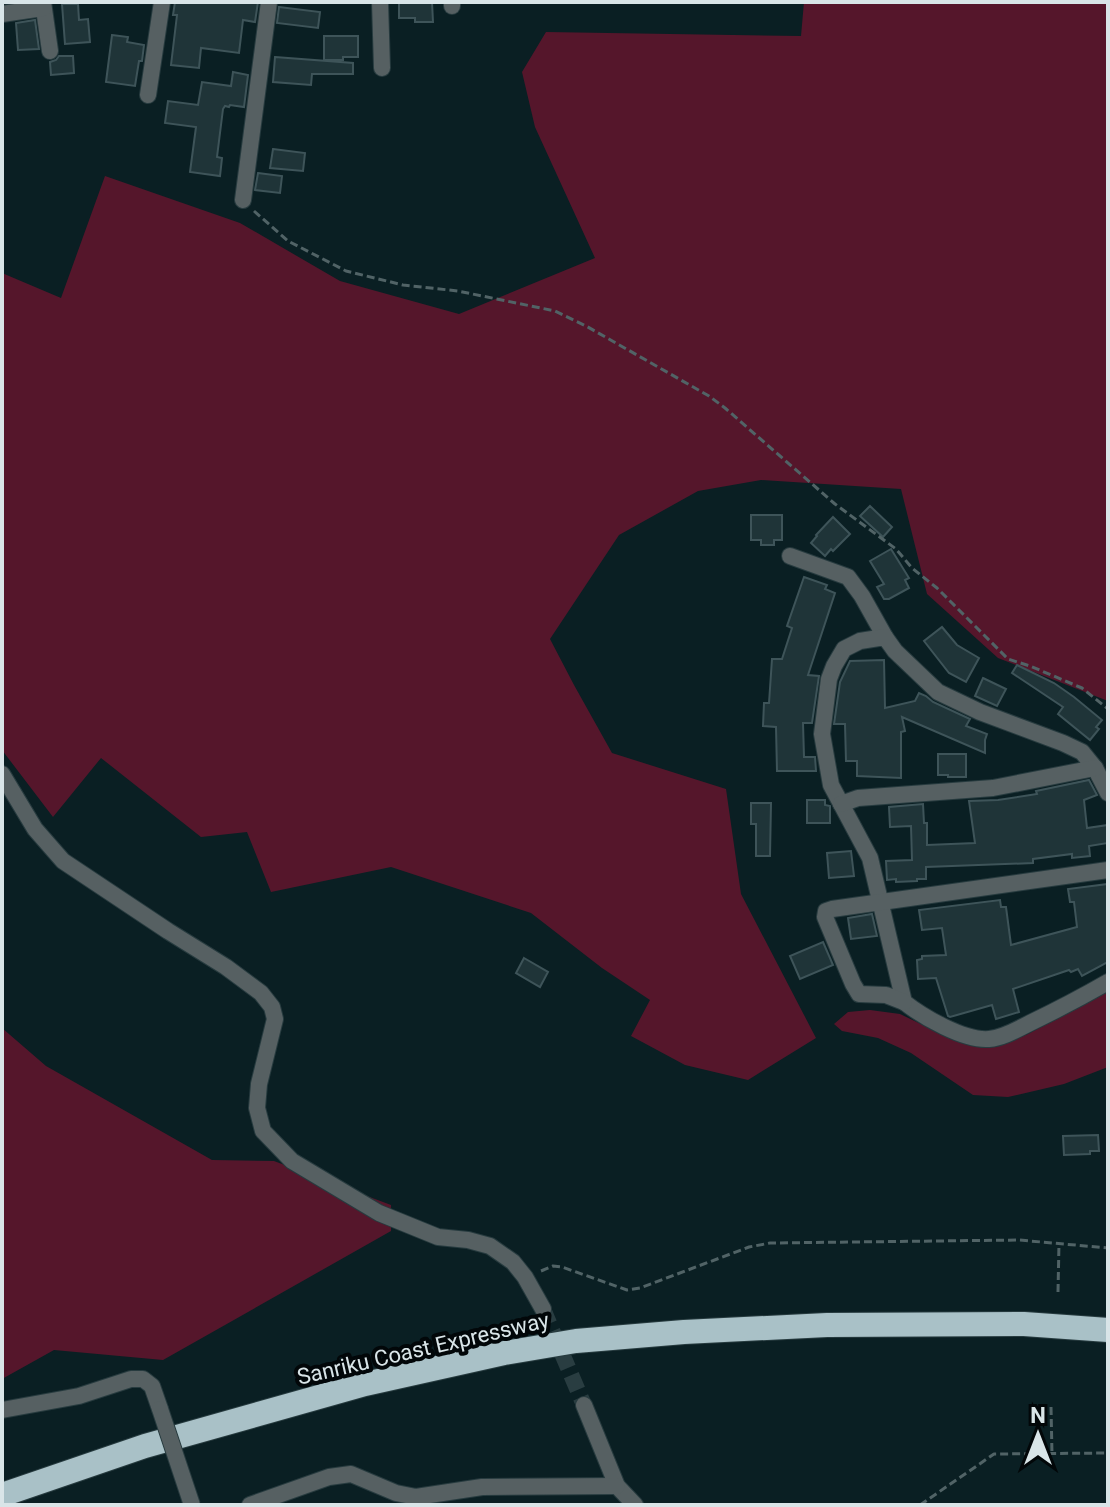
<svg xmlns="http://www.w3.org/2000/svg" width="1110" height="1507" viewBox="0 0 1110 1507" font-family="Roboto,sans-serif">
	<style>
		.green { fill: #55162b }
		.building { fill: #1f3438; stroke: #3e5459; stroke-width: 2 }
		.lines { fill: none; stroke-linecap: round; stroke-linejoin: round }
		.minor-tunnel { stroke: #293d41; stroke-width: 16; stroke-dasharray: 16 8; stroke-linecap: butt }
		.minor-casing { stroke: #273b3f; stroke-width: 18 }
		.motorway-casing { stroke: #273b3f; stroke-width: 26 }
		.path { stroke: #516366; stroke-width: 3; stroke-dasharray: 8 4; stroke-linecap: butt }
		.minor { stroke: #566062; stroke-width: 16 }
		.motorway { stroke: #a9c1c7; stroke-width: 24 }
		.minor-bridge-casing { stroke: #273b3f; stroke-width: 18; stroke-linecap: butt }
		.minor-bridge { stroke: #566062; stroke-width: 16 }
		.labels { text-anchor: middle; stroke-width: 8; stroke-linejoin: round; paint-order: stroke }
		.street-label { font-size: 22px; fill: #d9e5e8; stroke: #020709 }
	</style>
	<rect width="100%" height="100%" fill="#0a1f23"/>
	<!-- green -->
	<g class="green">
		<path d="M804,2H1108V701L998,658L927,594L901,489L761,480L698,491L619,535L550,639L574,685L612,753L726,789L741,894L816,1038L748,1080L685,1065L631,1036L650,1000L602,968L531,913L391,867L271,892L247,832L201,837L101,758L53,817L2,750V273L61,298L105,176L240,223L340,281L459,314L595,258L535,127L522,72L546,32L801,36Z"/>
		<path d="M1108,991V1067L1064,1084L1008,1097L973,1095L911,1053L878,1038L842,1031L834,1024L848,1012L870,1010L900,1014L950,1038L977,1047H993L1028,1034Z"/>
		<path d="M2,1028L46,1066L212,1160L274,1161L391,1205V1231L163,1360L54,1350L2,1379Z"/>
	</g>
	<!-- building -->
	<g class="building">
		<path d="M175,2H258L255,22L243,20L239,53L201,48L199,68L171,65L177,15H173Z"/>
		<path d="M399,2H432L433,22H415V18H399Z"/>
		<path d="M62,4H78L79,20L88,19L90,42L65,44Z"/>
		<path d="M279,7L320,12L318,28L277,23Z"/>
		<path d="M35,20L39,49L18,50L16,23Z"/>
		<path d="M112,35L128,37L127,42L144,45L142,61H139L135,86L106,82Z"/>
		<path d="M324,36H358V57H343V60H324Z"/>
		<path d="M59,56H73L74,73L51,75L50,62L56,60Z"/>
		<path d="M275,57L353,63V74H312L311,85L273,82Z"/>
		<path d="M233,72L248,75L244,107L230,105L229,107L225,106L223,109L217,157L222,158L220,176L190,172L196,127L165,123L168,101L198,105L202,82L231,86Z"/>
		<path d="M273,149L305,153L303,171L270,168Z"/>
		<path d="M258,173L282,176L280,193L255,190Z"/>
		<path d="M870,506L892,527L883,537L860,516Z"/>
		<path d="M751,515H782V540H774V545H761V540H751Z"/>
		<path d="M833,517L850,534L833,551L831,549L825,556L811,543L817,536L816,535Z"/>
		<path d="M891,549L909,578L905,580L909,588L889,599H884L877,587L884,584L870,561Z"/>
		<path d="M804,577L827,585L825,589L835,593L808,675L819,676L812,723H803L804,757H815L816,771H777L776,727L763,726L764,703H769L772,659H782L792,628L787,626Z"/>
		<path d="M942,627L957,645L979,658L966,682L949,673L924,641Z"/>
		<path d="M884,660L885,708L915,701L919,693L926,696L933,702L970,719L966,726L987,734L985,740V753L902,717L905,731L901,732V778L857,776V761H846L845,724H834L840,682L850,661Z"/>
		<path d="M1017,665L1054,683L1074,697L1102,720L1096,727L1099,729L1090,740L1058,714L1063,707L1012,673Z"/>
		<path d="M983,678L1006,689L997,706L975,696Z"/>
		<path d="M938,754H966V777H948V775H938Z"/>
		<path d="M1089,780L1097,795L1084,800L1087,828L1108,825V843L1089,846L1090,856L1072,858V854L1033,859V863L926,867V879H917V881L896,882V879L887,880L886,861L912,860L911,826L890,827L889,807L923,804L924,823H927V845L975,843L969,801L998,800L1037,794L1036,791Z"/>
		<path d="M807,800H825V805L830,806V823H807Z"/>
		<path d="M751,803H771L770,856H756V824H751Z"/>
		<path d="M851,851L854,876L829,878L827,853Z"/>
		<path d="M1108,884V962L1082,976L1078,969L1071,972L1069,970L1013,989L1019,1012L996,1019L992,1005L950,1017L948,1016L936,978L918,979L917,960L922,959V956L946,955L942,928L922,930L919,910L1000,900L1001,907H1006L1011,945L1077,927L1074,902H1070L1068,889Z"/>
		<path d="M872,914L877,936L851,939L848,918Z"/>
		<path d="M823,942L833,965L800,979L790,956Z"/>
		<path d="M524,958L548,972L540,987L516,973Z"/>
		<path d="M1098,1135L1099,1151H1090V1154L1064,1155L1063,1136Z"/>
	</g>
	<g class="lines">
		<!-- minor-tunnel -->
		<path class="minor-tunnel" d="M543,1309L584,1405"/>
		<!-- minor casing -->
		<g class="minor-casing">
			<g id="minor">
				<path d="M43,2L50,51"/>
				<path d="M380,2L382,68"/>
				<path d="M452,2V6"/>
				<path d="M2,14L43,8"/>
				<path d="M148,95L162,2"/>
				<path d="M243,200L269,2"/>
				<path d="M790,556L848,577L862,596L885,637"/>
				<path d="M2,774L35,829L63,861L168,931L226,967L261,993L272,1007L275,1019L259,1084L257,1108L263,1131L292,1161L379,1213L438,1237L468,1240L490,1246L513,1262L525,1277L543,1309"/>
				<path d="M1108,793L1095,768L1082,752L1063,743L980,712L938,692L895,651L885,637L860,641L844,649L834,666L829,679L822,734L831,785L870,858L904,1002C923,1017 964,1041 989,1039C1003,1038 1018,1029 1030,1023C1057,1010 1082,997 1108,982"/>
				<path d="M841,804L858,798L993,788L1095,768"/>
				<path d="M904,1002L886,995L859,994L853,984L825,917L826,911L832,909L1108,870"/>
				<path d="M584,1405L617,1486L635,1505"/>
				<path d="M2,1410L79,1396L131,1379H143L152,1386L160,1409"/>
				<path d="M250,1505L329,1477L351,1474L396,1493L416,1497L482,1487L617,1486"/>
			</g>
		</g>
		<!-- motorway casing -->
		<g class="motorway-casing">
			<path id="motorway" d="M2,1495L145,1446L365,1384L504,1353L576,1341L684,1332L827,1325L1024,1324L1108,1330"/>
		</g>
		<!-- path -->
		<g class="path">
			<path d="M254,211L288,241L346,271L403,285L458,291L555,311L586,326L709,396L725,408L835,504L896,549L912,568L937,588L1008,659L1030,666L1082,688L1108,709"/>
			<path d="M541,1271L553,1266L562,1267L627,1290L640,1288L749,1247L770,1243L1019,1240L1108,1248"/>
			<path d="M1058,1292L1059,1243"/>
			<path d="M1051,1407L1052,1454"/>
			<path d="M920,1505L994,1454L1108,1453"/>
		</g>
		<!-- minor -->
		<use href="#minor" class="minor"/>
		<!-- motorway -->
		<use href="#motorway" class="motorway"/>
		<!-- minor-bridge casing -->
		<g class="minor-bridge-casing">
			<path id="minor-bridge" d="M160,1409L192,1505"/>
		</g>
		<!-- minor-bridge -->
		<use href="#minor-bridge" class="minor-bridge"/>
	</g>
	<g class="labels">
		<!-- street labels -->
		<g class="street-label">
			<text transform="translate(423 1348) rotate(-13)" y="8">Sanriku Coast Expressway</text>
		</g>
	</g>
	<!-- border -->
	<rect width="1110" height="1507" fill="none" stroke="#d9e5e8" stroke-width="8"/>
	<!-- north arrow -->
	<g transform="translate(1038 1435)" stroke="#020709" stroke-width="6" paint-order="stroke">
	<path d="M0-6L14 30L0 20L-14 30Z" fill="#d9e5e8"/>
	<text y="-12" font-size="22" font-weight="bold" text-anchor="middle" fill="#d9e5e8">N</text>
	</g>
</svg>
